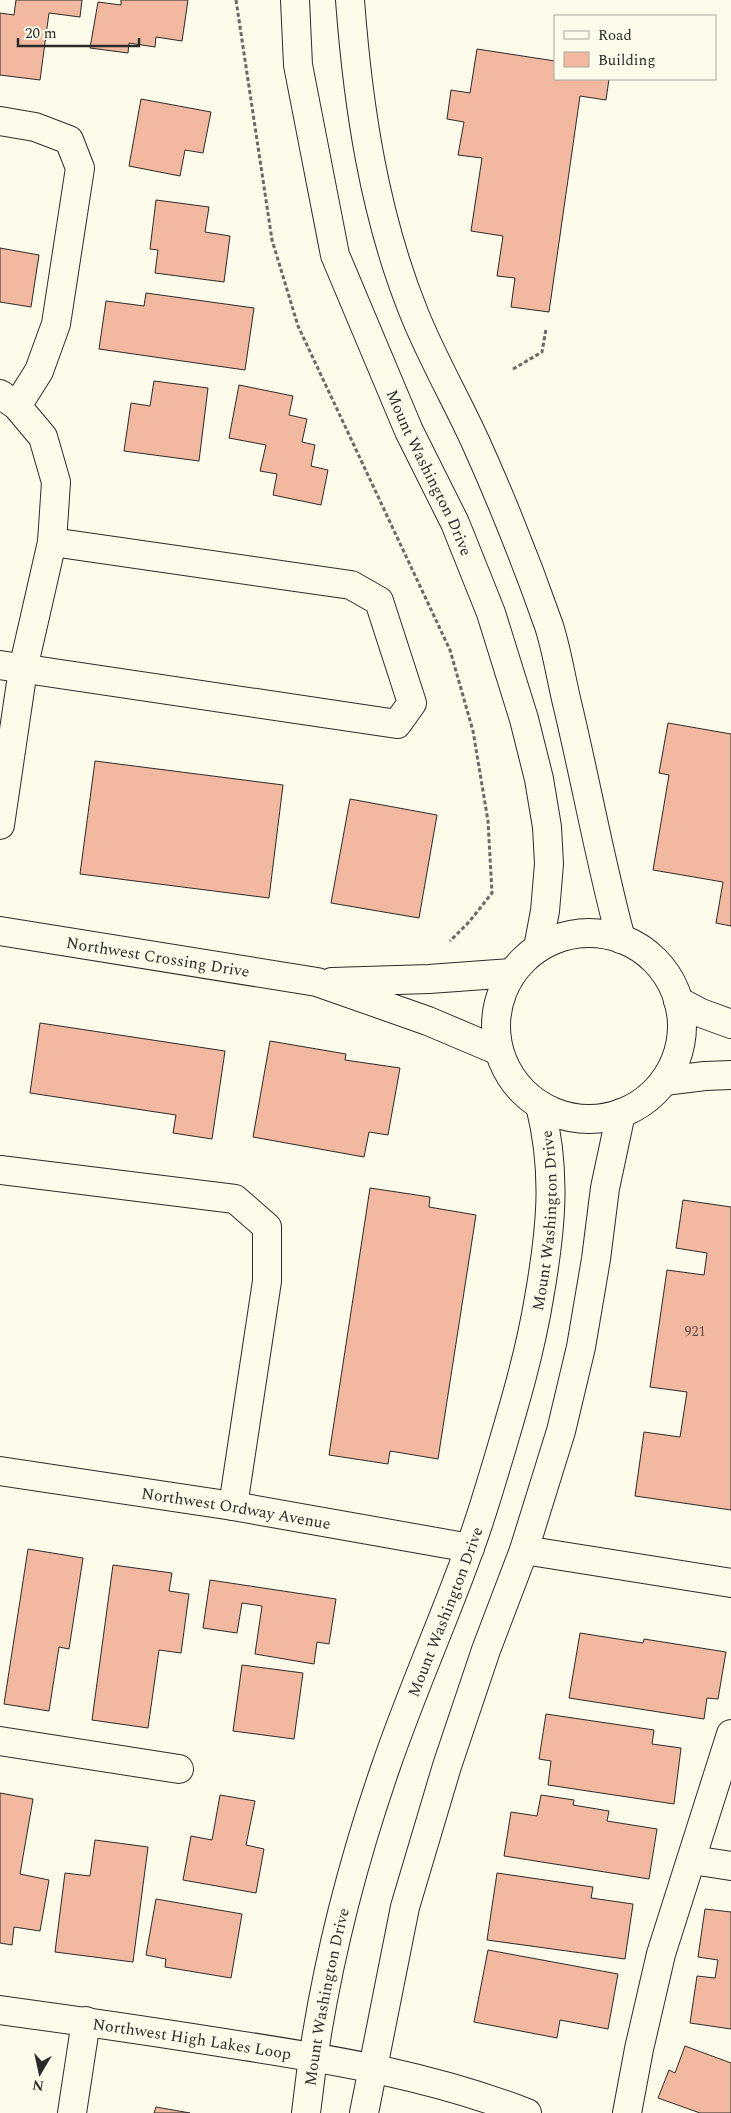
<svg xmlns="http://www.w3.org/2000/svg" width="731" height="2113" viewBox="0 0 731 2113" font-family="Spectral,serif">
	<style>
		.building { fill: #f2b8a0; stroke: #2b2b2b }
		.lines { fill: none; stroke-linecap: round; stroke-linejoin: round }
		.minor-casing { stroke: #2b2b2b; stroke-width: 30 }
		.major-casing { stroke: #2b2b2b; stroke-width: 30 }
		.path { stroke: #6a6964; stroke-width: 3; stroke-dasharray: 4 2.5; stroke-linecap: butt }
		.minor { stroke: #fdfbea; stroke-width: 28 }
		.major { stroke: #fdfbea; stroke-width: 28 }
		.labels { text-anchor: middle; stroke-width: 4; stroke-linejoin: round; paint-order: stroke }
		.number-label { font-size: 14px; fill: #5d4e48 }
		.street-label { font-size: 16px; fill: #2b2b2b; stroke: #fdfbea }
	</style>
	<rect width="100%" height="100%" fill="#fdfbea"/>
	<!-- building -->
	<g class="building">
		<path d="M16,0H82L80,17L49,13L40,80L0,75V13L14,15Z"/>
		<path d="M121,0H188L182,41L156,37L155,47L129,43L128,53L90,48L98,2L121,5Z"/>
		<path d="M477,49L555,61V79H609L606,100L580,96L549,312L511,307L515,278L497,276L503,236L471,231L482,158L458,155L464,122L447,119L451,90L470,93Z"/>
		<path d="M141,99L211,112L203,153L185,150L180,176L129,166Z"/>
		<path d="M156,200L209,207L205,232L230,236L224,282L155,273L158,250L150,249Z"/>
		<path d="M0,248L39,255L31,307L0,302Z"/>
		<path d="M146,293L254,308L245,370L99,349L106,301L144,306Z"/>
		<path d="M154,381L208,388L199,461L124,451L131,403L150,406Z"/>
		<path d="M239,385L293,396L289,415L307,419L302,442L315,445L311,466L328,470L321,505L273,495L277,474L260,471L266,445L229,438Z"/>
		<path d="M668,723L731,734V926L716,923L723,882L653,870L669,775L659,773Z"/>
		<path d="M95,761L283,785L269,898L80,874Z"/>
		<path d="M350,799L437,815L419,918L331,903Z"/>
		<path d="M40,1023L225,1051L212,1139L173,1133L176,1115L30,1093Z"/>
		<path d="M270,1041L346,1054L345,1060L400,1068L388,1135L369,1132L364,1157L253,1137Z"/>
		<path d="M370,1188L430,1197L429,1207L476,1215L438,1459L390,1451L388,1464L329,1455Z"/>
		<path d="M683,1200L731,1207V1510L635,1496L644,1432L680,1437L687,1392L650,1387L667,1270L704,1275L707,1253L676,1248Z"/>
		<path d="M28,1549L83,1558L69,1649L59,1647L49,1711L4,1704Z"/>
		<path d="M113,1565L172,1573L169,1591L189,1594L181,1653L159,1650L148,1728L92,1720Z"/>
		<path d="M210,1580L336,1599L329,1644L317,1642L314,1664L255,1654L262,1606L242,1603L237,1633L203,1628Z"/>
		<path d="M580,1633L643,1643L644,1639L726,1652L718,1699L707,1698L704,1719L569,1698Z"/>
		<path d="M242,1665L303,1673L294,1739L233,1731Z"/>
		<path d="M546,1714L654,1730L652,1744L681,1748L674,1804L548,1785L551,1761L539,1759Z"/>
		<path d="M0,1793L33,1799L20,1874L49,1880L40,1931L14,1927L12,1945L0,1943Z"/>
		<path d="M220,1795L255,1801L246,1845L264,1849L256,1893L183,1880L191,1836L212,1840Z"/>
		<path d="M541,1795L574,1800L573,1805L609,1811L607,1821L657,1829L649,1879L504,1856L511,1812L537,1816Z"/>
		<path d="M95,1840L148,1847L133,1962L55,1952L65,1873L90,1876Z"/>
		<path d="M497,1873L593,1887L591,1898L633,1904L625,1959L487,1940Z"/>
		<path d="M156,1899L242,1914L231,1978L165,1967L166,1959L146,1955Z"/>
		<path d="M705,1909L731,1912V2029L690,2023L697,1976L715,1978L718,1960L698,1957Z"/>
		<path d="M488,1950L618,1974L608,2029L560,2020L557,2038L474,2022Z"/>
		<path d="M685,2046L731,2063V2113H700L658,2098L669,2070L675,2073Z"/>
		<path d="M156,2107L190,2113H154Z"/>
	</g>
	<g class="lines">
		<!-- minor casing -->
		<g class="minor-casing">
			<g id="minor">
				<path d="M0,121L35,127L69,140L80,168L56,324L39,371L17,406"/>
				<path d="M0,394L17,406L43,437L56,482L52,542L23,669L0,825"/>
				<path d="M0,665L397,724L412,703L379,601L351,585L52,542"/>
				<path id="s1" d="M0,931L317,982L428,1021L499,1051"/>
				<path d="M332,982L429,979L512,973"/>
				<path d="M678,1001L701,1013L731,1024"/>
				<path d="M664,1081L705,1076L731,1075"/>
				<path d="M0,1170L235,1199L267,1227V1281L233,1506"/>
				<path id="s2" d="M0,1471L233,1506L470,1548"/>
				<path d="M524,1550L731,1583"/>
				<path d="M0,1741L179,1769"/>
				<path d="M692,1860L731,1866"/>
				<path id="s3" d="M0,2010C81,2021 163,2033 244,2046C341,2061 434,2077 527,2113"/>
				<path d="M72,2113L86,2021"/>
				<path d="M627,2113L639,2049L661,1954L731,1734"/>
			</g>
		</g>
		<!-- major casing -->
		<g class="major-casing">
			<g id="major">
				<path id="s4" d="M295,0L298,65L335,255L409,431L455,523L491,613L524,719L539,779L547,827L549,864L545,911L538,948"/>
				<path d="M350,0C358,106 374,214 414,313C432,358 456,399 476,443C502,501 528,566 549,626C557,651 561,678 567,703C586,782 600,861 621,939"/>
				<circle cx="589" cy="1026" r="93"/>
				<path id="s5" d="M306,2113C319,1995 347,1878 386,1766C411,1693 443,1622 469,1550C480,1521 489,1490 498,1460C514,1406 530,1353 539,1298C551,1230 557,1173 540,1105"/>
				<path d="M364,2113L405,1907L447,1766L486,1650L524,1550L561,1431L581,1347L596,1259L605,1188L621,1113"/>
			</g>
		</g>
		<!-- path -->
		<g class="path">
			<path d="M236,0L272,240L298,326L450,650L473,731L488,821L492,893L469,922L450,941"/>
			<path d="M513,369L542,352L546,329"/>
		</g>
		<!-- minor -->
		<use href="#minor" class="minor"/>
		<!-- major -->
		<use href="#major" class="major"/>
	</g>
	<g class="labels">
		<!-- number labels -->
		<g class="number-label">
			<text x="695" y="1336">921</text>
		</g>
		<!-- street labels -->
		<g class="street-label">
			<text dy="6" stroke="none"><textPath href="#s4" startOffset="496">Mount Washington Drive</textPath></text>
			<text dy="6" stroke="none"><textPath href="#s1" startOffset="160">Northwest Crossing Drive</textPath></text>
			<text dy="6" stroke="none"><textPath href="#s5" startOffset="928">Mount Washington Drive</textPath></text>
			<text dy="6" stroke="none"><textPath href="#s2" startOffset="239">Northwest Ordway Avenue</textPath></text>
			<text dy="6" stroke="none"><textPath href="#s5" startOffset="522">Mount Washington Drive</textPath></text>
			<text dy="6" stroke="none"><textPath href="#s5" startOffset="118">Mount Washington Drive</textPath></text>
			<text dy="6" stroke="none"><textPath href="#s3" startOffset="194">Northwest High Lakes Loop</textPath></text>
		</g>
	</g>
	<!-- legend -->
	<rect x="554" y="15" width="162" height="65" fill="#fdfbea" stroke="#a9a89e"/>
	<rect x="564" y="31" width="25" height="8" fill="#fdfbea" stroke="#a9a89e"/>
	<text x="598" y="40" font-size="15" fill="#2b2b2b">Road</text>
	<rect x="564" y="52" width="25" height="15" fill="#f2b8a0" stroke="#a9a89e"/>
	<text x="598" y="65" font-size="15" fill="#2b2b2b">Building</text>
	<!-- north arrow -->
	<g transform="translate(40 2073) rotate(189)" stroke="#fdfbea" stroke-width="4" paint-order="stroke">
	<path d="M0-4L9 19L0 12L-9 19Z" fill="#2b2b2b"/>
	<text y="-8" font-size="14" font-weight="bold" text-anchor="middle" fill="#2b2b2b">N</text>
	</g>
	<!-- scale -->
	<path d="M18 38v8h121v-8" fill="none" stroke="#2b2b2b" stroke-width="2.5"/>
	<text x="25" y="38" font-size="15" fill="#2b2b2b" stroke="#fdfbea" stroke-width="4" paint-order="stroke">20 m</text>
</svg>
